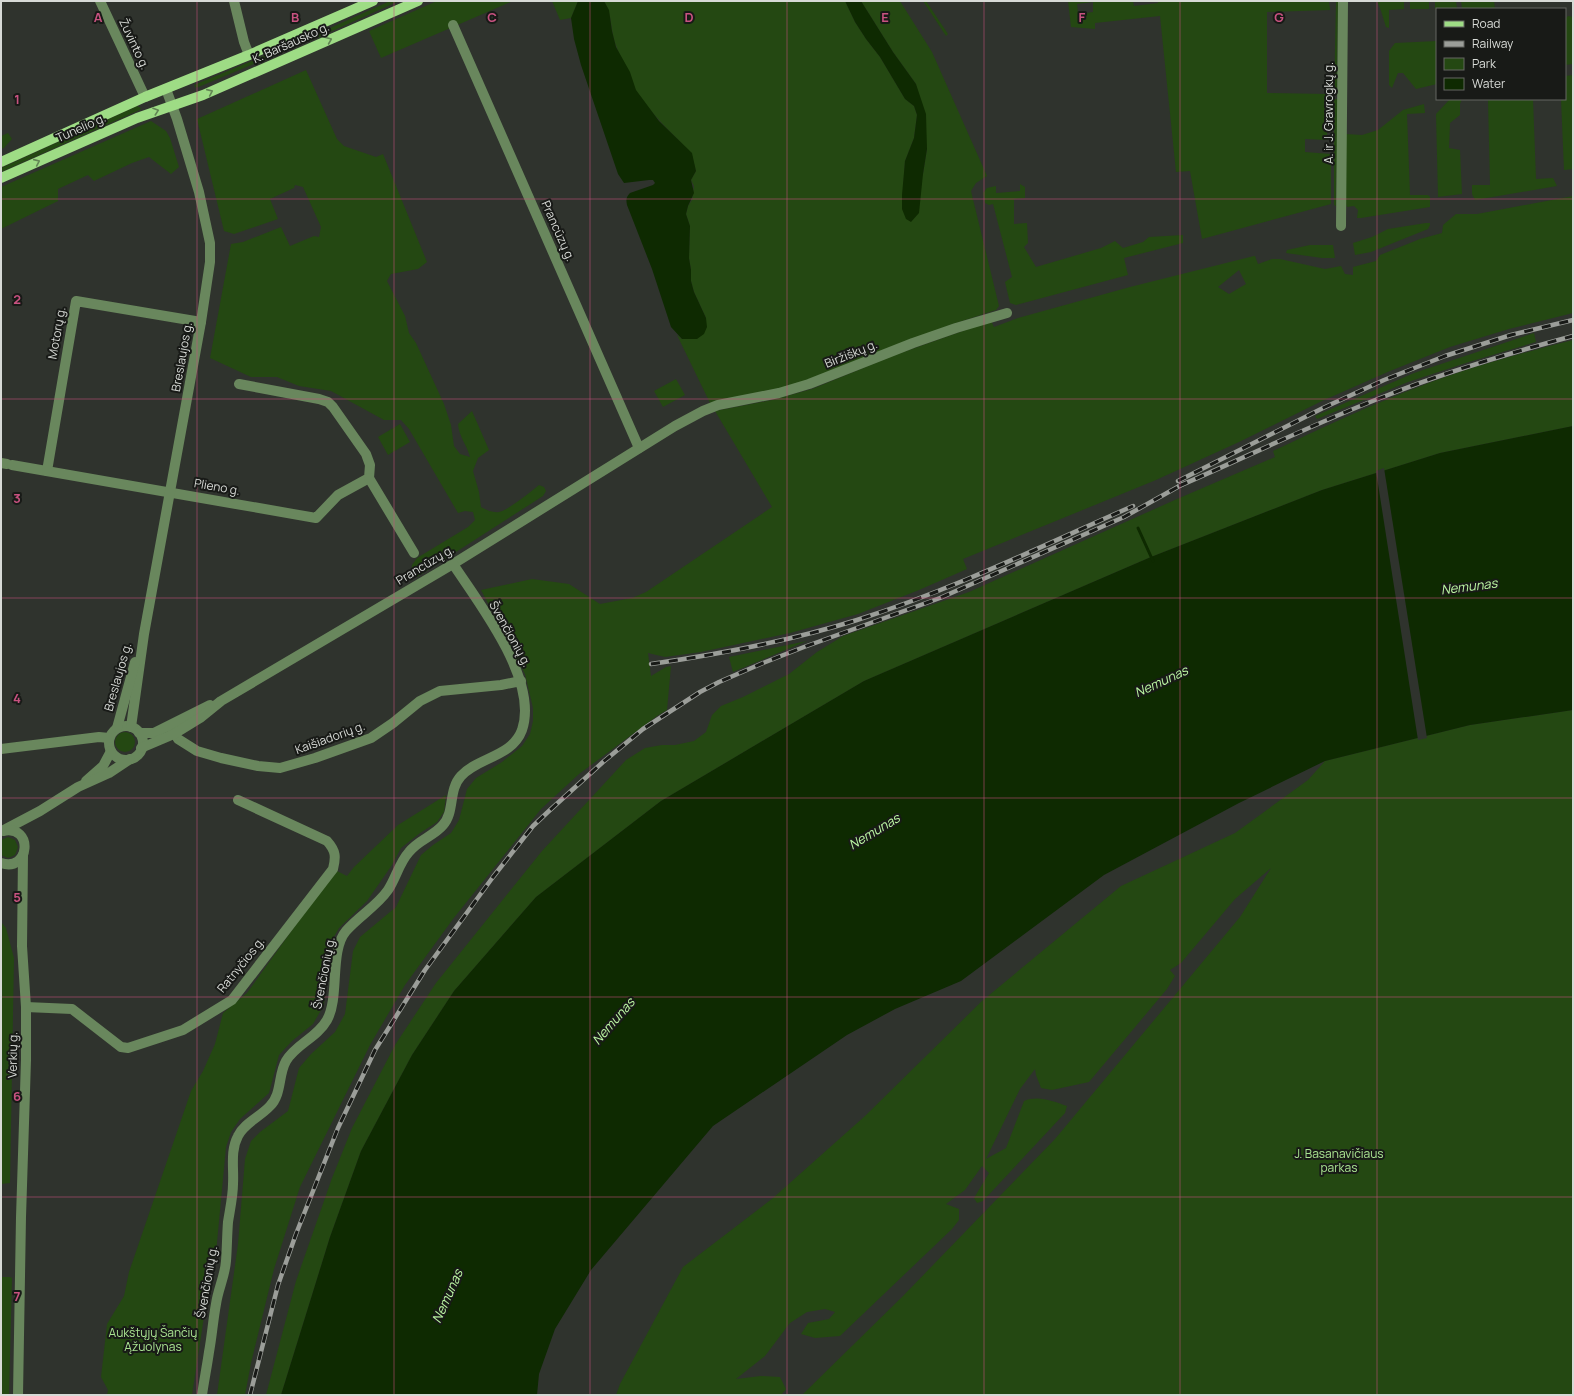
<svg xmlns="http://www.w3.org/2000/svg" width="1574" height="1396" viewBox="0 0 1574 1396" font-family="Manrope,sans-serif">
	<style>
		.green { fill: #244812; fill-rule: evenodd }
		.water { fill: #0e2a01 }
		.pier { fill: #2f332d }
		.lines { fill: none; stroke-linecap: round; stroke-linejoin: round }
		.stream { stroke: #0e2a01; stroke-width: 3 }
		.minor { stroke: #69875d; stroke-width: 10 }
		.major { stroke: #9edc85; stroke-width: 10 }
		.rail-casing { stroke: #9b9e99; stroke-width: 4.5 }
		.rail { stroke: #181a17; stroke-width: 3; stroke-dasharray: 9; stroke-linecap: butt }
		.oneway { stroke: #628554 }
		.grid { fill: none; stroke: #c85280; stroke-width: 1; stroke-opacity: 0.55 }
		.labels { text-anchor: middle; stroke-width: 4; stroke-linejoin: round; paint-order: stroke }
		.street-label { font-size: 12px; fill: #d7dad6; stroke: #181a17 }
		.park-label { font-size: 12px; fill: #a8e290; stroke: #181a17 }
		.water-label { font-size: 13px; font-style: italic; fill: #bcf7a4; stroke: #181a17 }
		.grid-label { font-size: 13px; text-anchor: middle; font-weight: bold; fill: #c85280; stroke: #181a17; stroke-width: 4; stroke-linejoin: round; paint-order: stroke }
	</style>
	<rect width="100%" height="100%" fill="#2f332d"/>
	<!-- green -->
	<g class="green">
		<path d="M390,1H399L319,37L196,88L194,85L317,34Z"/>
		<path d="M437,1H513L381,58L369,31Z"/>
		<path d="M552,1H578L571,18L560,20Z"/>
		<path d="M604,1H845L855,22L866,39L880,57L905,99L914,106L917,115L914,138L905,161L902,204L923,174L927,149L916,84L893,52L861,1H900L932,52L987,176L976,183L971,191L999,306L996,310L950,325L814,379L786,387L734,397L710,403L677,335L682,339L706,318L694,292L691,281V270L689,258L690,226L686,214L688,206L692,200L694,186L691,180L696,171L691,153C672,133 651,114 636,91C629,79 622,62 617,48C610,33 613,15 604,1Z"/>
		<path d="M923,1H926L948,34L946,36Z"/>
		<path d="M1068,1H1103L1104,2L1133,1L1134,6L1158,3V1H1329L1330,10L1267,12V93L1328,94L1327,140L1305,139V152L1331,154V204L1202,239L1190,171L1176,172L1160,16L1095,23V29L1071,27ZM1093,2V12L1086,13V20H1079L1077,4Z"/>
		<path d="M1336,1H1338L1337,95H1334Z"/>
		<path d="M1377,1H1404V9L1389,10V28L1386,27L1381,11Z"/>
		<rect x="1410" y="1" width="19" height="8"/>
		<path d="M1435,1H1456L1457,8L1435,9Z"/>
		<path d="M1461,1H1494L1495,9L1462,8Z"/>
		<path d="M1568,16L1573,17V64L1565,65V19Z"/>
		<path d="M1437,41V84L1416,89L1403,73H1398L1392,88L1389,85V51L1395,43Z"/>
		<path d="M306,70L337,139L344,146L376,157L383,154L427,262L418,269L391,274L387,281L405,316L409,333L416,343L444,404L451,425L454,446L460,454L470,457C467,445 459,437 458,424L472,411L489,450L478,458L473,471L479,492L481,507C486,510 493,513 499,512C507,511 532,491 539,485L544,487L546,491L543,496L417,577L411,575L412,565L417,558L468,527L475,520L473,512L465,511L458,513L409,429L401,420H384L331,391L299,386L277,377H251L210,358L231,244L243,242L281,227L290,246L314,236L319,237L321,227L303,187L295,185L294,188L270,199L278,219L234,234L224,231L197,119Z"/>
		<path d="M1573,75V169L1564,170L1561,99H1565V76Z"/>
		<path d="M1334,99H1338L1336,206L1334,205Z"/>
		<path d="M1450,99H1533L1536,179L1553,178L1557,186L1475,200L1472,194V185H1490L1488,100L1462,99L1460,104V115L1450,123L1449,148L1460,150L1462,194L1438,197L1436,114Z"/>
		<path d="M1424,104L1425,113L1407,114L1410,195H1428L1430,197V207L1361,218H1357L1358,210L1354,206L1347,207L1346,204V134L1362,135L1378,130L1403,110Z"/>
		<path d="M137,106L141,108L140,110L1,172V168Z"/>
		<path d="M151,121L166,131L170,138L179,167L171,174L149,157L132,163L94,181L88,175L58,189V201L1,229V187Z"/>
		<path d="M8,133L12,139L4,148L1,149V136Z"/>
		<path d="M1020,184L1025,187V198L1014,199V224L1027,223L1028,243L1024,247L1036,267L1101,248L1115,241L1123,248L1143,242L1149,237L1183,235V243L1124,258L1128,275L1016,305L1010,303L1005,282L1012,277L993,204L989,205L985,203L983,193L987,188L996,186V193L1020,191Z"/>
		<path d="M1573,196V313L1509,329L1450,347L1390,371L1322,401L1239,442L1156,480L963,559L967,569L919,590L858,614L790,633L701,652L665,657L648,653L651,676L666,667L671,666L667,710L657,716L579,774L541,809L453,919L405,985L370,1045L300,1187L274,1269L251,1363L245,1395H217L238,1244L245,1159L251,1141L260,1132L288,1111L299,1068L311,1054L335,1032L345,1014L353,951L360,937L396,907L421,855L433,845L451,833L459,820L467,789L476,778L502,762L522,746L530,734L533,721V708L525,674L481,590L532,579L569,584L600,604L632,598L646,592L772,507L715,411L772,400L812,389L895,355L991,321L994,327L1018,318L1130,287L1254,256H1255L1258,264L1272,259H1280L1325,269L1341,266L1345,274L1353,275V267L1376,261L1380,255L1420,239L1442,233L1443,225L1456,214H1477ZM1239,270L1246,284L1229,294L1218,287Z"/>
		<path d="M1426,223H1430V225L1428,229L1371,252L1355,255L1353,243L1372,237L1388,229Z"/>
		<path d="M1310,245H1333L1335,258H1322L1286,253L1287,250Z"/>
		<path d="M1534,333L1536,342L1469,362L1408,382L1317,419L1315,416L1414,373Z"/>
		<path d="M1573,340V426L1440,453L1322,490L1151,557L864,681L661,801L536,897L454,991L412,1055L361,1151L330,1237L281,1395H266L296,1281L332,1178L352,1128L395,1045L436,983L542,851L626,760L645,748L662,745H675L694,741L706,732L712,715L721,706L743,697L789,674L817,652L843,636L969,592L1177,499L1275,457L1273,451C1322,428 1370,405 1421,386C1470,367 1522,353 1573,340Z"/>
		<path d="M676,379L685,395L663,407L654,391Z"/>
		<path d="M400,424L410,442L388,455L378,437Z"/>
		<path d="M807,641L733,672L729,657Z"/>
		<path d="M1573,710V1395H802L903,1296L1055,1139L1240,917L1271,868L1235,899L1181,963L1170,970L1175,976L1167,989L1089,1082L1052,1090L1041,1088L1036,1075L1035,1069L1020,1089L986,1159L1006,1148L1024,1101C1039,1095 1052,1101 1067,1106L1065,1113L983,1201L977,1203L974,1198L989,1173L982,1166L965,1190L946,1204L959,1209V1220L952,1229L840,1336L815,1338L801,1334L808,1323L829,1319L835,1312L825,1309L807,1312L790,1323L765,1356L736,1379L761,1376L780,1377L786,1389L781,1395H616L620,1384L683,1267L773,1198L865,1116L982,1001L1121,886L1235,833L1308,780L1325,761L1470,725Z"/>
		<circle cx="125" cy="742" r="10"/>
		<path d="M446,795L444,812L437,822L420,833L401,848L392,865L367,901L339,928L332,940L326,972L324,1005L313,1024L292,1041L279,1055L269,1093L240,1119L231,1132L226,1147L216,1253L207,1297L192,1395H107L108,1390L101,1377L107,1324L124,1296L129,1272L191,1091L203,1071L215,1044L223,1013L247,993L335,870L347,876L354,867L398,825Z"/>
		<path d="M8,837L15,840L18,847L15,855L8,858L1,855V840Z"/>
		<path d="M1,922L6,928L14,958L10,1183L1,1184Z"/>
		<path d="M1,1277H10L12,1278L9,1395H1Z"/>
	</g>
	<!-- water -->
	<g class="water">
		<path d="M578,1H604L609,10L612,31L616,47L630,72L636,90L659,121L692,153L696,171L691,180L694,193L688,206L686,214L690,226L689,258L691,270V281L694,292L706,318L707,327L704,334L697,339H682L671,327L652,269L627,205C626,200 626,197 630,193L653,185L655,183L653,180H649L624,183L618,174L581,65L574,39L571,18Z"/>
		<path d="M845,1H861L893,52L916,84L926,114L927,149L923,174L919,213L911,222L906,219L902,209V195L905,161L914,138L917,115L914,106L905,99L880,57L866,39L855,22Z"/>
		<path d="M1573,426V710L1470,725L1325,761L1239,803L1104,875L961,981L895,1009L847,1035L713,1126L591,1270L555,1329L539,1374L537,1395H281L330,1237L361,1151L412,1055L454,991L536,897L661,801L864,681L1151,557L1322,490L1440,453Z"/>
	</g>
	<!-- pier -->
	<path class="pier" d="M1384,468L1427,738L1418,740L1376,471Z"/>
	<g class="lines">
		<!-- stream -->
		<path class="stream" d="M1138,528L1153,561"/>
		<!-- minor -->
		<g class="minor">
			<path d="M100,1L145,97"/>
			<path d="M234,1L244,42L249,55"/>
			<path d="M453,25L639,448"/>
			<path d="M1341,226L1343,1"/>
			<path d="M1,463L7,464"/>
			<path d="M12,465L316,518L338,495L369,478L370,465L366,454L333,407L328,402L319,399L239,384"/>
			<path d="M47,471L76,301L201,322"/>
			<path d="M369,478L414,553"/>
			<path d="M170,726L178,739L197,751L221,758L258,766L280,768L315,758L371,738L393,723L420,701L440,691L501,685L521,681"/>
			<circle cx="126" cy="743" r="17"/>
			<path d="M131,727L144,634L201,322L210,262V243L199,192L177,119L166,89"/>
			<path d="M117,728L135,662"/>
			<path d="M139,733H154L210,705"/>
			<path d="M141,748L174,734L200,718L221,701L453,564L675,426L703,411L718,405L779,393L809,384L913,343L956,328L1007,313"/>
			<path d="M1,749L99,737L109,738"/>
			<path d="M86,781L103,766L111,751"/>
			<path d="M4,830L40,811L78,787L109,773L130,759"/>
			<path d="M1,863C30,873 34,824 3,831"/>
			<path d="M26,1007L72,1009L121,1047L128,1048L183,1030L232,1000L333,869C336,857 336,851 327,841L238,800"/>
			<path d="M18,1395L21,1217L26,1060V1007L22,946L23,855"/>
			<path d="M202,1395C204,1381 207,1366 209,1352C212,1336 213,1320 216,1304C218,1289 225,1276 226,1261C227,1248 227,1235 228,1222C230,1209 233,1196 233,1184C234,1168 230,1151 238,1136C244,1123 260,1117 270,1106C282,1094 278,1075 286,1061C296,1044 317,1038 327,1020C340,997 329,951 346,931C359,916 377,906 388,890C396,878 399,863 409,852C418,840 434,836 443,825C455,812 448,790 461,776C478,757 512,757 522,730C539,680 480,605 453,564"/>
		</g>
		<!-- major -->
		<g class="major">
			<path d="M1,162L145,97L249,55L373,1"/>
			<path d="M1,178L137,118L203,95L418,1"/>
		</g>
		<!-- rail casing -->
		<g class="rail-casing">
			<g id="rail">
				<path d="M1178,481L1323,408L1384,380L1445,356L1511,335L1573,320"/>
				<path d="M1179,486C1249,456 1317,422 1388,395C1448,371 1510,353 1573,336"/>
				<path d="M651,664C721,654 790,641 857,620C952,590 1042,546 1133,506"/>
				<path d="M250,1395L278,1285L296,1234L338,1128L375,1050L425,970L493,877L533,826L550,810L603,762L643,729L700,692L719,682L763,663L804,647L940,598L1124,517L1183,484"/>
			</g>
		</g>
		<!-- rail -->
		<use href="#rail" class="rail"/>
	</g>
	<!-- one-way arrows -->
	<defs><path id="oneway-chevron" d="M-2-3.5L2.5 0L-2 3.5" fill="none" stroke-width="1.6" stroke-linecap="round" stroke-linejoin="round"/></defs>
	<g class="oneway">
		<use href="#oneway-chevron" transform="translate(329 40) rotate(-23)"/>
		<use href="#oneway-chevron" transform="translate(210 92) rotate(-24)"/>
		<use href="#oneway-chevron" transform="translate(156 111) rotate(-19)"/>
		<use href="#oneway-chevron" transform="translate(37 162) rotate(-24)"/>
	</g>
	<!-- grid -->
	<path class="grid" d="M197,1V1395M394,1V1395M590,1V1395M787,1V1395M984,1V1395M1180,1V1395M1377,1V1395M1,199H1573M1,399H1573M1,598H1573M1,798H1573M1,997H1573M1,1197H1573"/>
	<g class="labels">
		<!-- street labels -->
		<g class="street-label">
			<text transform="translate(291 43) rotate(-24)" y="4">K. Baršausko g.</text>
			<text transform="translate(134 44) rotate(65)" y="4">Žuvinto g.</text>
			<text transform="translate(1329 113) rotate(-90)" y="4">A. ir J. Gravrogkų g.</text>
			<text transform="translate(81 128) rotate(-24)" y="4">Tunelio g.</text>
			<text transform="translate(558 231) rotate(66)" y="4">Prancūzų g.</text>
			<text transform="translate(57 333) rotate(-80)" y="4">Motorų g.</text>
			<text transform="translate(851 354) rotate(-22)" y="4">Biržiškų g.</text>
			<text transform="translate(182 357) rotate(-80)" y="4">Breslaujos g.</text>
			<text transform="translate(217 487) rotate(10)" y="4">Plieno g.</text>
			<text transform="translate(425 565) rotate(-31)" y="4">Prancūzų g.</text>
			<text transform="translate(510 634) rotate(61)" y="4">Švenčionių g.</text>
			<text transform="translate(118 677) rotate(-74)" y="4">Breslaujos g.</text>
			<text transform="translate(330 738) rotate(-20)" y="4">Kaišiadorių g.</text>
			<text transform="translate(241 965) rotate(-51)" y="4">Ratnyčios g.</text>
			<text transform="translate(324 973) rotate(-79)" y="4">Švenčionių g.</text>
			<text transform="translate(13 1055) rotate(-89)" y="4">Verkių g.</text>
			<text transform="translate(207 1282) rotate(-80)" y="4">Švenčionių g.</text>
		</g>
		<!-- park labels -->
		<g class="park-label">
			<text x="1339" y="1158">J. Basanavičiaus<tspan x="1339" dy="14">parkas</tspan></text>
			<text x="153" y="1337">Aukštųjų Šančių<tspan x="153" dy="14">Ąžuolynas</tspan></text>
		</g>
		<!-- water labels -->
		<g class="water-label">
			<text transform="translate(1469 586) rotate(-7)" y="5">Nemunas</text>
			<text transform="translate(1161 681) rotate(-25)" y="5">Nemunas</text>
			<text transform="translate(874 831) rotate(-31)" y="5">Nemunas</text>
			<text transform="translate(613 1021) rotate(-49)" y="5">Nemunas</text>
			<text transform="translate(447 1296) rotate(-66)" y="5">Nemunas</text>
		</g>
	</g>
	<g class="grid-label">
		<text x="98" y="22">A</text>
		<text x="295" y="22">B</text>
		<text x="492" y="22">C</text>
		<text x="689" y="22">D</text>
		<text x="885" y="22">E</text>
		<text x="1082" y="22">F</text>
		<text x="1279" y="22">G</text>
		<text x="17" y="104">1</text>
		<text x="17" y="304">2</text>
		<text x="17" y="503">3</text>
		<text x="17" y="703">4</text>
		<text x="17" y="902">5</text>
		<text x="17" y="1101">6</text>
		<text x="17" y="1301">7</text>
	</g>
	<!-- border -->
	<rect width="1574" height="1396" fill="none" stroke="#d7dad6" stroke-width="4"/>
	<!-- legend -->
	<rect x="1436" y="8" width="130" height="92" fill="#181a17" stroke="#646763"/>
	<rect x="1444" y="21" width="20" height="6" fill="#9edc85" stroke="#646763"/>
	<text x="1472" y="28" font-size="12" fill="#d7dad6">Road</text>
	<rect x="1444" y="41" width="20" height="6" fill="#9b9e99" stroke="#646763"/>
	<text x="1472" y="48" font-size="12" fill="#d7dad6">Railway</text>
	<rect x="1444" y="58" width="20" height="12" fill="#244812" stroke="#646763"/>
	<text x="1472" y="68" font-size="12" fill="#d7dad6">Park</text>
	<rect x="1444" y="78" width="20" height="12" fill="#0e2a01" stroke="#646763"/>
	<text x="1472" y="88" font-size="12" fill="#d7dad6">Water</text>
</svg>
